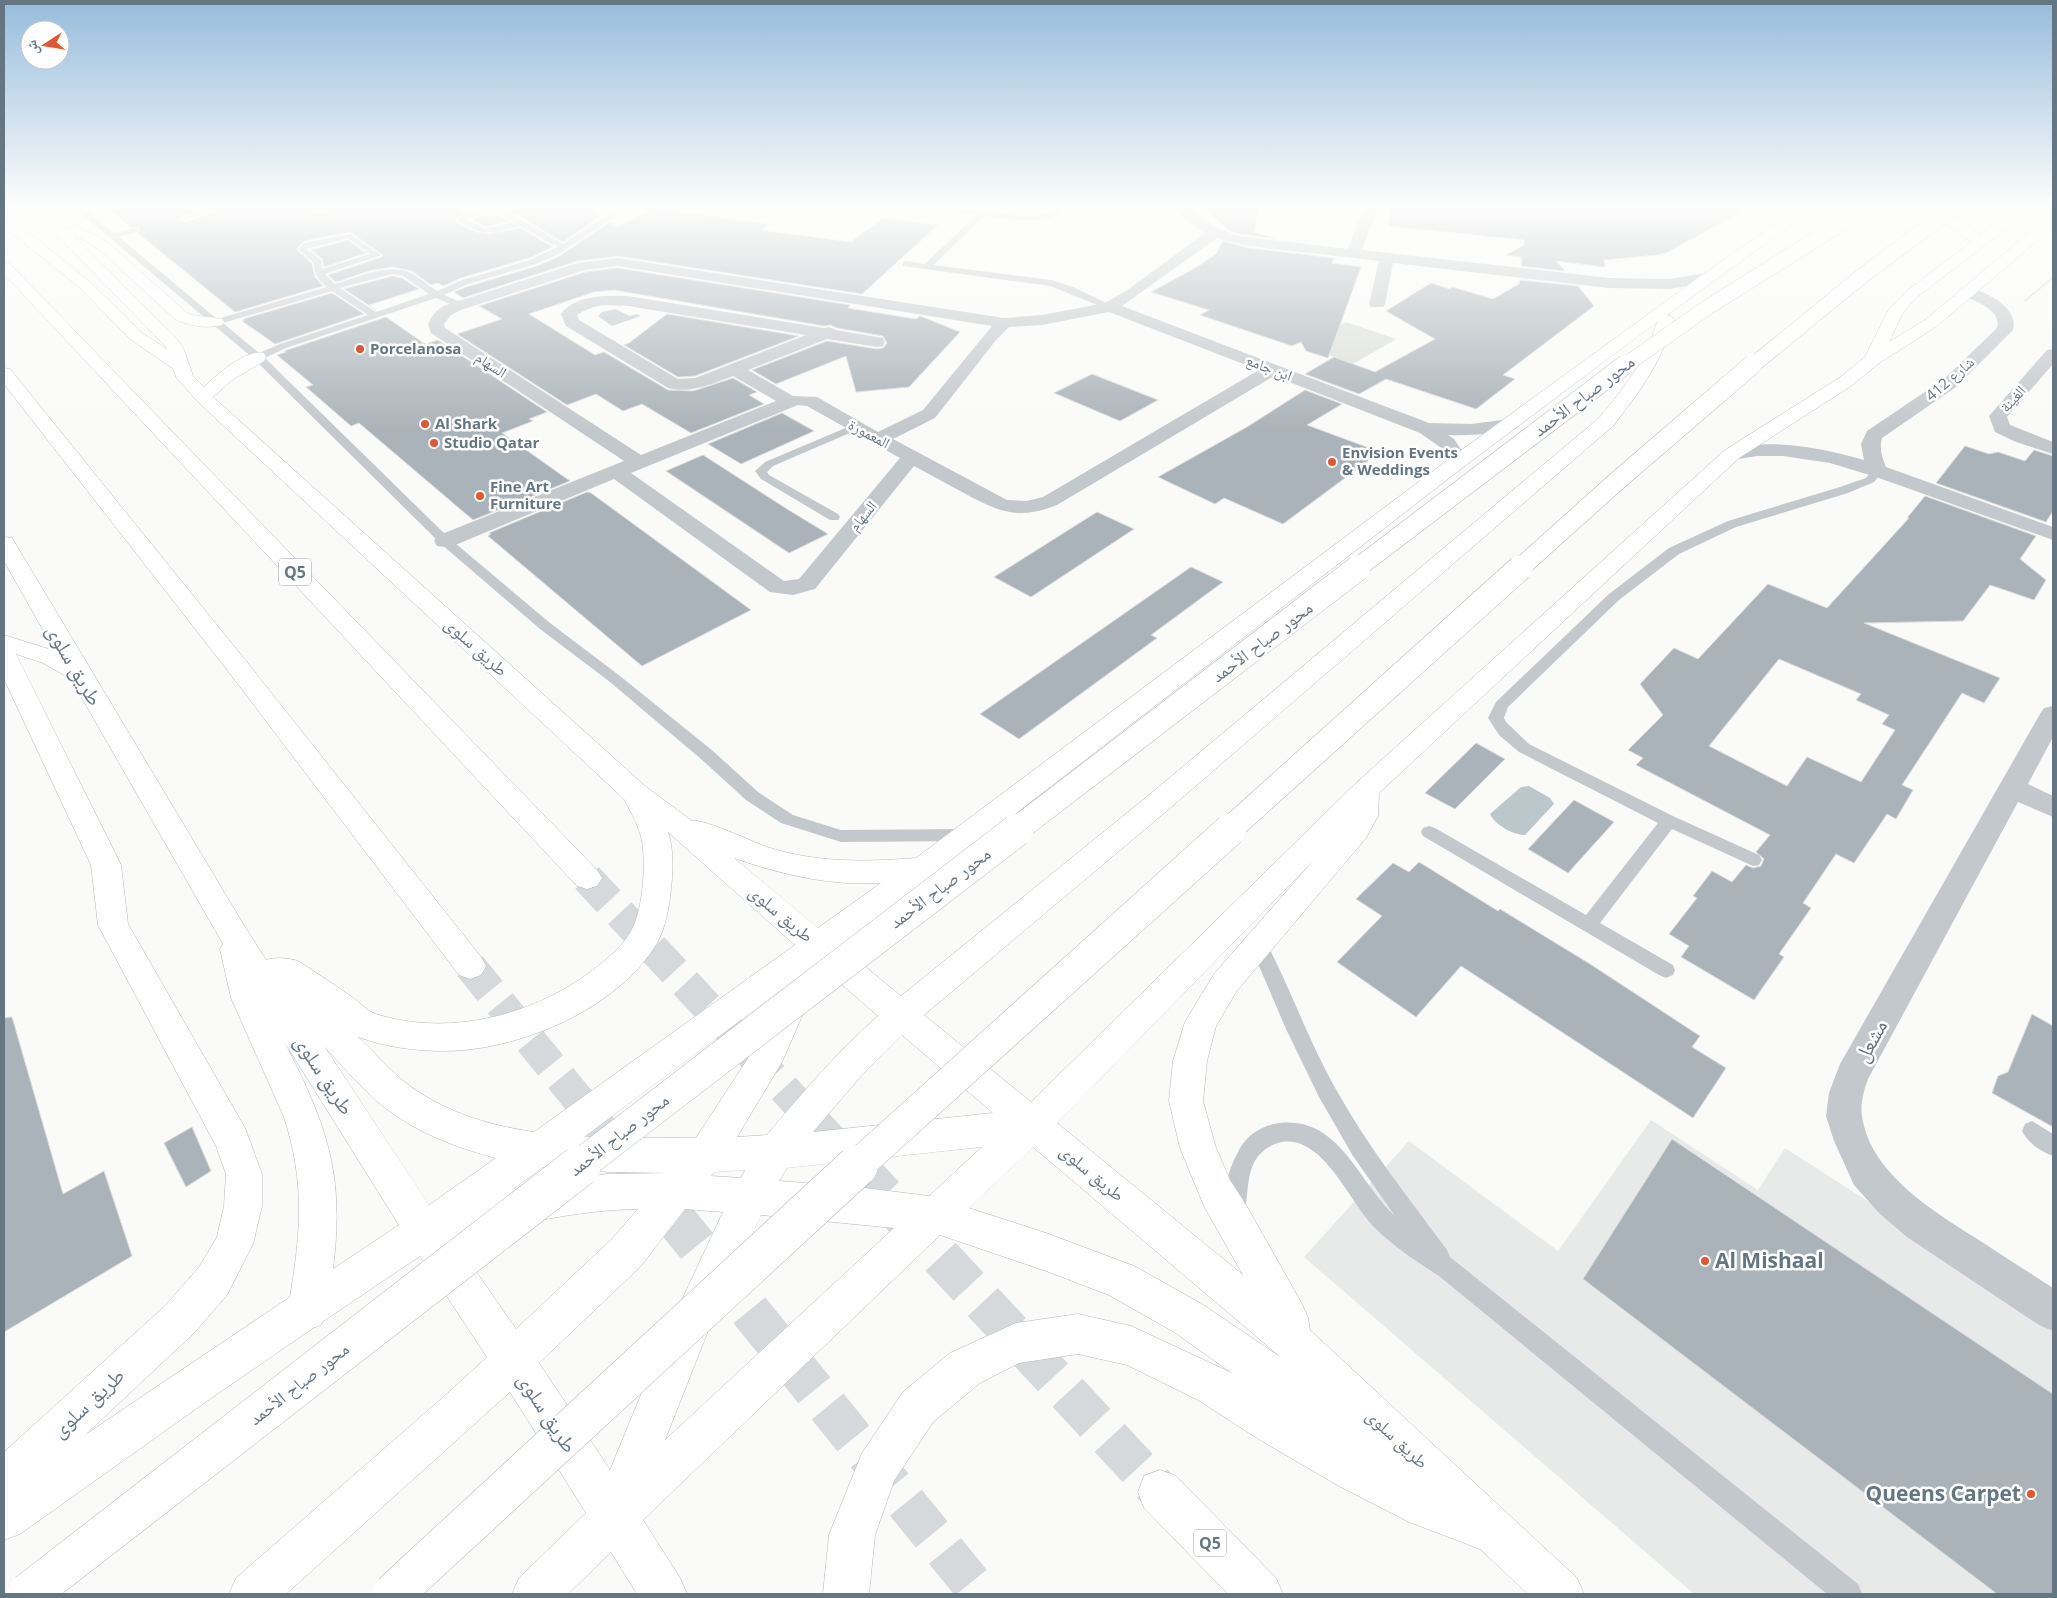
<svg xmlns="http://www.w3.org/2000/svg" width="2057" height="1598" viewBox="0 0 2057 1598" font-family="'Open Sans','Noto Naskh Arabic',sans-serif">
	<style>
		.built { fill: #e8e9e9 }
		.green { fill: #dadfd7 }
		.water { fill: #bbc7cb }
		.building { fill: #aab3b9; stroke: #dcdcda; fill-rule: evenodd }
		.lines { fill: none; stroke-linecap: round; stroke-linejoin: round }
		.highway-tunnel-far1 { stroke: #d5d9db; stroke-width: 32; stroke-dasharray: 32 16; stroke-linecap: butt }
		.highway-tunnel { stroke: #d5d9db; stroke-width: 41; stroke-dasharray: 41 21; stroke-linecap: butt }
		.secondary-casing { stroke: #b3babf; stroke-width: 1 }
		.highway-casing { stroke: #b4b9bd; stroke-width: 1 }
		.path { stroke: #bbbfc2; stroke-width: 2; stroke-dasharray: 1 1; stroke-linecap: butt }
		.lane { fill: #c3c8cc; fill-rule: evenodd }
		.street { fill: #c3c8cc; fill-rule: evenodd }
		.secondary { fill: #fff; fill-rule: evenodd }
		.highway { fill: #fff; fill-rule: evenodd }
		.highway-bridge-far4-casing { stroke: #b4b9bd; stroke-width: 16; stroke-linecap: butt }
		.highway-bridge-far3-casing { stroke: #b4b9bd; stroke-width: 20; stroke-linecap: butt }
		.highway-bridge-far2-casing { stroke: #b4b9bd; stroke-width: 26; stroke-linecap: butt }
		.highway-bridge-far1-casing { stroke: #b4b9bd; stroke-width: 33; stroke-linecap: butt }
		.highway-bridge-casing { stroke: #b4b9bd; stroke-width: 42; stroke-linecap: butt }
		.highway-bridge-far4 { stroke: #fff; stroke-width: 15 }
		.highway-bridge-far3 { stroke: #fff; stroke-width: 19 }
		.highway-bridge-far2 { stroke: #fff; stroke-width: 25 }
		.highway-bridge-far1 { stroke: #fff; stroke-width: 32 }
		.highway-bridge { stroke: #fff; stroke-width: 41 }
		.poi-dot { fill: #e4572e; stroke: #fff; stroke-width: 2 }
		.labels { text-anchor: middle; stroke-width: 5; stroke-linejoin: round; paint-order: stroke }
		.far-poi-label { font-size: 15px; font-weight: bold; fill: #657683; stroke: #fff; text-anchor: start }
		.far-street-label { font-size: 15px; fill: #657683; stroke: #fff }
		.shield { fill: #fff; stroke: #939fa8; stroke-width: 1 }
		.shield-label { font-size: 16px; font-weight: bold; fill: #657683 }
		.street-label { font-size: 18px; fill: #657683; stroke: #fff }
		.near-street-label { font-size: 21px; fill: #657683; stroke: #fff }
		.near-poi-label { font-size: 21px; font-weight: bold; fill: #657683; stroke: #fff; text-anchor: start }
	</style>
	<rect width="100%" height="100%" fill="#fafaf8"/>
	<!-- built -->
	<path class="built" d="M1651,1120L1758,1190L1785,1148L2053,1320V1594H1694L1304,1257L1409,1141L1558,1251Z"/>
	<!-- green -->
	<path class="green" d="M1346,322L1396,339L1353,364L1303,345Z"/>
	<!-- water -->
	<g class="water">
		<path d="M615,309L630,316L637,314L641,316L612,326L598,316L602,312Z"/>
		<path d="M1529,786L1550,798L1554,804L1525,835C1513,835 1495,825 1490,814L1521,787Z"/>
	</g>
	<!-- building -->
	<g class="building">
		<path d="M105,206H211L179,217L180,220L186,222L232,206H297L306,212L317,213L328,212L337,206H586L601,216L563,242L504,207L482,208L462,212L456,219L457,223L476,232L489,234L520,228L553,247L529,258L461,278L443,286L438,283L431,285L412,271L393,267L372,270L336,282L328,275L382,257L383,255L350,232L304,241L296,249L312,264L315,277L323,286L235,312L139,234V227H131Z"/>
		<path d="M1202,206H1259L1254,232L1277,239L1239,234L1229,230Z"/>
		<path d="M1390,206H1752L1666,253L1657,255L1604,260L1605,267L1556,261L1565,271L1521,266L1522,257L1506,255L1524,245V240L1389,226Z"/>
		<path d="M652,209L769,224L761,230L851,242L883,218L938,225L862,294L618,256L577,261L463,298L454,292L469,286L537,266L558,257L610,222L618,227Z"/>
		<path d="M499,215L509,221L485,227L472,219L482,216Z"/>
		<path d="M348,240L366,253L324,267L322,259L311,250Z"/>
		<path d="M1223,241L1249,248L1334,258L1332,263L1361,267L1328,358L1306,351L1301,342L1292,346L1200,315L1209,310L1151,292L1197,267L1216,254Z"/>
		<path d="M618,268L850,305L848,308L916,319L920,316L960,332L909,387L856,392L846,356L776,384L752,370L827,341L877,349L883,348L887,343L883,336L837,328L830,325L824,326L614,290L594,292L529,314L595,355L604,352L668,390L693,391L733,378L757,392L749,395L764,404L691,433L642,404L623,411L596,394L567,405L457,334L502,319L479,306L585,272Z"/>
		<path d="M392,276L402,278L419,289L369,305L376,310L344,289Z"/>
		<path d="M1520,280L1578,286L1594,306L1503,375L1515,379L1476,409L1386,379L1359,394L1305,374L1334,357L1375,372L1435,339L1386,311L1431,283L1450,289L1452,287L1493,299L1519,284Z"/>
		<path d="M332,293L364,314L275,344L242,321L245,320L243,319Z"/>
		<path d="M667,314L799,336L695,376L678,377L624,345L629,343Z"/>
		<path d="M386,317L425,344L438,340L547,412L529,419L533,421L502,433L570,481L473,520L359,423L351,426L306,387L313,385L277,355L286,352L284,351Z"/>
		<path d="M1092,374L1158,400L1120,421L1054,393Z"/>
		<path d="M1305,390L1342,404L1307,425L1380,452L1283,524L1224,498L1215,504L1158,477L1247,427Z"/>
		<path d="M782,413L814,431L741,464L708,444Z"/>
		<path d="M1965,446L1989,454L1998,452L2025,461L2034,450L2053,456V511L2046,522L1936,483Z"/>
		<path d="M703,455L787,509L828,534L789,553L666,471Z"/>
		<path d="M587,492L591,493L751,610L642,666L488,536L491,534L489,533Z"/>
		<path d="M1925,496L2036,536L2020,559L2046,580L2034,600L1990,585L1963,621L1864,623L2000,678L1984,703L1962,693L1902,785L1913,790L1896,819L1887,814L1854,863L1836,854L1803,903L1811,908L1779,954L1784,957L1754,1000L1681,957L1689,946L1669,934L1697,898L1693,896L1712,871L1732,882L1746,865L1753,868L1761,866L1764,859L1756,852L1770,835L1636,765L1643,758L1628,750L1663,715L1640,684L1674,648L1698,659L1768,584L1827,608L1909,518H1907ZM1779,659L1861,694L1856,700L1889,715L1882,724L1895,730L1861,782L1807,757L1787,786L1709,746Z"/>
		<path d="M1097,512L1134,529L1031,597L994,577Z"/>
		<path d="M1191,567L1223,582L1151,635L1157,638L1019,739L980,714Z"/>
		<path d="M1476,743L1505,759L1455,809L1425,793Z"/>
		<path d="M1574,800L1614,822L1568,873L1528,849Z"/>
		<path d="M1419,862L1498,911L1500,909L1590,964L1700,1036L1692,1047L1726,1068L1693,1118L1461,966L1416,1017L1337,962L1382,916L1356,899L1393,863L1409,872Z"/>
		<path d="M2032,1014L2053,1026V1127L1992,1093L1998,1076L2008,1072Z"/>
		<path d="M12,1017L63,1194L104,1171L132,1256L4,1332V1018Z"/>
		<path d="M192,1127L211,1171L186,1187L164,1143Z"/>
		<path d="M1672,1139L2053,1394V1594H1997L1583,1279Z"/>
	</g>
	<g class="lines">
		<!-- highway-tunnel-far1 -->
		<g class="highway-tunnel-far1">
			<path d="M587,878L857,1167"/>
			<path d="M470,966L633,1167"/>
		</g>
		<!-- highway-tunnel -->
		<g class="highway-tunnel">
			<path d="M632,1166L980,1594"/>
			<path d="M856,1166L1160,1492"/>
		</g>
		<!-- secondary casing -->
		<g class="secondary-casing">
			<path id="secondary" d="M24,206H39L67,229L73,226L100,237L113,247L187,313L192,315L222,319L224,322L222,325C207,329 188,326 175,319L103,253L90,243L73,235L178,340L184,350L193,376L204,387C216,375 246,349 264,353L266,357L264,361L232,380L213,397L645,786L692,821C702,818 753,842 767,847C817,863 865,862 916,858L1452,457L1702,275L1801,206H1817L1667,315L1672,317L1674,320C1662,361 1639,393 1613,426L1169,809L924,1015L1031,1102L1356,783L1725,450L1839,378L1865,357L1889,309L1907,291L1971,242L1950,226L1900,209L1898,206C1927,206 1960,213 1980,235L2002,217L2003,206H2017L2016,218L2006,229L1917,297L1902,314L1889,342L1925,320L2048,217L2053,216V227L1937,326L1878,364L1851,386L1739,458L1379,793L1378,816L1366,838L1236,992L1216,1026L1207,1061L1203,1101L1216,1148L1230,1180L1246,1205L1302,1304L1308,1318L1310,1330L1577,1578L1584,1594H1528L1480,1549L1409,1522L1339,1486L1260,1440L1198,1400L1127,1365L1078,1354L1019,1363L980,1383L933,1422L894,1481L875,1535L869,1594H823L829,1535L862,1453L903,1392L950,1353L1016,1323L1078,1314L1131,1326L1232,1373L1174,1332L1109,1295L1046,1271L940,1235L643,1520L680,1578L687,1594H637L611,1552L568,1594H512L519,1578L586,1513L510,1392L286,1594H229L236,1578L448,1393L487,1357L420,1256L322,1322L321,1325L313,1328L207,1401L20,1534L4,1540V1452L167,1304L199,1267L217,1237L224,1206L226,1174L216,1146L98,925L91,865L4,679V635L55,651L4,561V537L12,538L15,543L242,922L266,960C274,957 290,958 298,961C317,973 336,986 355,999C361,1004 369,1012 376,1014C451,1038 539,1014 598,966C610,956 627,942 633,927C643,907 646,863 642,841C639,826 631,813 624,799L197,401L176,377L166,347L51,229ZM1657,322C1646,359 1624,389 1599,418L1149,795L901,996L840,946L979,842L1466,465ZM16,654L43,663L71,679L223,944L220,949L231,998L284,1117C305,1183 301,1231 290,1297L85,1435L195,1332L227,1295L253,1244L262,1206V1174L245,1128L128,924L121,865ZM668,832L795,945L534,1132C486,1125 441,1111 402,1080C387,1067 373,1051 358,1037C386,1047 415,1051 444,1051C518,1051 618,1009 657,943C666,927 669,907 671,889C673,870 674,850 668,832ZM734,858C783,875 830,886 881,883L818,928ZM1314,860L1214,974L1185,1022L1173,1061L1169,1101L1180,1148L1204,1206L1243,1275L1057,1123ZM817,963L878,1016C837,1052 802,1093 767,1135L737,1137L782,1062L809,1000L804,990L793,986L782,990L758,1043L696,1138L584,1137ZM902,1035L993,1113L813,1132L861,1076ZM285,1043L399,1225L333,1269C345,1174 327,1126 285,1043ZM324,1046C341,1064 358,1085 378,1102C412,1131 454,1147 496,1158L429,1205ZM982,1147L929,1196L857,1187L779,1181L787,1168ZM1033,1147L1277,1354L1280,1357L1202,1304L1134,1266L1046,1233L969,1208ZM543,1167L610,1172L668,1173L606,1174L513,1189ZM745,1170L741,1178L711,1176L715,1172ZM638,1209L612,1239L516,1329L454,1240C515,1225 575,1210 638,1209ZM685,1209L723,1212L666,1334L610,1470L539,1363L640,1267ZM761,1215L894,1228L665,1440L708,1331Z"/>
		</g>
		<!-- highway casing -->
		<g class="highway-casing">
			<g id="highway">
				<path d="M4,216L9,217L89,281L142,333L187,362L190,366L187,370L181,371L175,370L130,339L79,287L4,227Z"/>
				<path d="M4,262L9,263L597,870L602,878L597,886L587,889L577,886L4,274Z"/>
				<path d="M4,368L10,369L246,661L481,957L486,966L481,975L470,979L459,975L228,671L4,384Z"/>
				<path d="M1160,1470L1176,1476L1276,1578L1283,1594H1228L1144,1508L1138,1492L1144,1476Z"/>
			</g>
		</g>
		<!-- path -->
		<path class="path" d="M2025,301L2053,277"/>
		<!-- lane -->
		<g class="lane">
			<path d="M72,206H81L114,233L138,228V232L119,237L217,319L327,287C318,280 314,274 314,263L298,249L304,243L350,234L381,255L325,274L335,284C357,278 388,262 411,273C421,278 428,286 437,291L462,280L530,260L557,247L520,226C489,232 488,238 459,222L458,220L462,214L482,210L503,209L563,244L615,209L625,206H637L621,213L557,255L536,264L468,284L444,295L463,303V307H457L436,298L286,348L265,358L449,538L550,623L620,676L713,751L758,792L793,815L841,830L969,829L975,831L977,835L975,839L969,841L841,842L781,823L746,800L701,759L610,682L540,629L441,544L254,359ZM499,213L514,222L485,229L467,219L482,214ZM348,238L370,254L322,269L321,260L307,249ZM392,274L403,276L429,294L376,312L340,288ZM332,291L368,315L280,344L259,353L223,323Z"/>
			<path d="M217,206H230L185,220L181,218Z"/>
			<path d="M914,206H940L1029,217L1052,213L1059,206H1068C1047,229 1012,219 984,216L934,265L1051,280L1073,287L1115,307L1113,309H1107L1050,286L903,266V262L906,261L925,264L976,215L918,208Z"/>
			<path d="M855,424L861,427L859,429L773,466L767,472L769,475L838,514L840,517L838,520H830L761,479L755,471L765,462Z"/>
			<path d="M1877,468L1883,471L1874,482L1848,493L1736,527L1679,554L1619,600L1508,707L1504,718L1506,722L1529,744L1675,817L1759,855L1762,860L1759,865L1753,866L1672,829L1600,923L1673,965L1675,970L1673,975L1666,978L1659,975L1423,836L1421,832L1423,828L1429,826L1435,828L1586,915L1658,823L1519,752L1499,735L1488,718L1496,702L1609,594L1669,548L1728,521L1840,487L1866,478L1873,469Z"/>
			<path d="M1259,938L1265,940C1290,987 1307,1037 1333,1084C1365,1143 1407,1196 1447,1250L1450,1257L1858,1584L1862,1594H1827L1439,1276C1417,1262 1394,1247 1375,1228C1350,1203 1323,1135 1282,1142C1272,1144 1266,1148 1259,1155C1244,1173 1250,1200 1242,1221L1234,1224L1226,1221C1218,1202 1228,1171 1237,1154C1244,1138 1257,1128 1274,1124C1338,1112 1357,1181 1395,1216L1353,1156L1319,1097L1286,1029L1250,945L1253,940Z"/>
			<path d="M2032,1121L2053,1134V1156C2041,1152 2027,1142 2022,1131L2025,1124Z"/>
		</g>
		<!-- street -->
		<g class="street">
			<path d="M299,206H335C328,213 306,213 299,206Z"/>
			<path d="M1171,206H1186L1215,227L1239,236L1348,249L1364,206H1378L1362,250L1609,278L1669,279L1707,273L1712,275L1715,278L1712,281L1707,283L1669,289L1609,288L1393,263L1385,304L1383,307H1371L1369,304L1379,261L1249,246L1217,238L1122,306L1429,423L1471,424L1509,419L1516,421L1518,425L1516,429C1494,434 1471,436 1448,435L1454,439L1469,461L1466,465L1459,467L1452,465L1440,447L1420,433L1274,376L1057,505C1017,521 997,511 962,492C946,483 930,475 914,466L815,589L793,595L770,592L614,479L453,546L445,547L437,546L434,541L437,536L624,461L431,333L428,324C432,315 437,309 446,305L578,263L618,258L1004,318L1042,315L1105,303L1126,291L1205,233L1190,223ZM618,266L992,326L923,410L878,432L817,397L793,396L748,370L827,339L877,347L883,346L885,342L883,338L836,330L829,327L824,328L628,296C607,295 574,295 561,314L566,326L668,388C691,394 711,384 733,376L776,401L641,455L445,328L444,324L451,315L461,310L585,270ZM605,305L628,306L806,335L695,378L678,379L579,320L577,315C586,309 595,306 605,305ZM1109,312L1259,370L1043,497L1027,501L1007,500L893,439L935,418L996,340L1009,327L1042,325ZM798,405L807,406L900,458L799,579L784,581L631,473Z"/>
			<path d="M1968,287C1986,292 2019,307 2013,330L1956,387L1882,438C1879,448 1882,457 1886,467L2053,527V540L1876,477L1830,463L1783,456H1757L1732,460L1725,458L1722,454L1725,450C1772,438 1818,447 1864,460L1861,444L1867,431L1944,379L1997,328C2002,310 1976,302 1963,295L1960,292L1963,289Z"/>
			<path d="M2053,349V364L2007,417L2010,425L2053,442V454L2016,442L1995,432L1989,416L2047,350Z"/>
			<path d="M2053,706V737L2028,784L2053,796V817L2018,802L1868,1079C1864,1090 1860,1104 1862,1116C1870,1175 1938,1214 1982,1242C2006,1258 2030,1273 2053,1288V1331L2039,1325L1907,1237L1880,1214L1854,1185L1834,1141L1826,1116L1829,1093L1840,1064L2040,714L2044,708Z"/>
		</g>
		<!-- secondary -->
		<use href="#secondary" class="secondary"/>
		<!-- highway -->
		<use href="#highway" class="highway"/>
		<!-- highway-bridge-far4 casing -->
		<g class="highway-bridge-far4-casing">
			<g id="highway-bridge-far4">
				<path d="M1624,366L1708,307L1869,206"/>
				<path d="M1752,366L1862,276L1956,206"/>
			</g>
		</g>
		<!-- highway-bridge-far3 casing -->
		<g class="highway-bridge-far3-casing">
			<g id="highway-bridge-far3">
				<path d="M1356,569L1626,364"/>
				<path d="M1519,569L1617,481L1753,364"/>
			</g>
		</g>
		<!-- highway-bridge-far2 casing -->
		<g class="highway-bridge-far2-casing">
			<g id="highway-bridge-far2">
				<path d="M1015,831L1358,568"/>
				<path d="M1228,831L1520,568"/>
			</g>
		</g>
		<!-- highway-bridge-far1 casing -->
		<g class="highway-bridge-far1-casing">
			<g id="highway-bridge-far1">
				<path d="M578,1167L1017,830"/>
				<path d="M856,1167L1230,830"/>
			</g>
		</g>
		<!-- highway-bridge casing -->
		<g class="highway-bridge-casing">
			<g id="highway-bridge">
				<path d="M28,1594L580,1166"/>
				<path d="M393,1594L857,1166"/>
			</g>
		</g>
		<!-- highway-bridge-far4 -->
		<use href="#highway-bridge-far4" class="highway-bridge-far4"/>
		<!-- highway-bridge-far3 -->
		<use href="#highway-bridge-far3" class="highway-bridge-far3"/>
		<!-- highway-bridge-far2 -->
		<use href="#highway-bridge-far2" class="highway-bridge-far2"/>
		<!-- highway-bridge-far1 -->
		<use href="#highway-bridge-far1" class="highway-bridge-far1"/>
		<!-- highway-bridge -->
		<use href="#highway-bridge" class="highway-bridge"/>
	</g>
	<!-- sky -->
	<linearGradient id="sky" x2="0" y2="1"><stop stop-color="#96bcdc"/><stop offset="0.48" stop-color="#fdfdfc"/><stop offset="1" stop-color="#fdfdfc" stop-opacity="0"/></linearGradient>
	<rect width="2057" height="430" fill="url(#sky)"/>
	<!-- markers -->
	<g class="poi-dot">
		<circle cx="360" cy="349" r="5"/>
		<circle cx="425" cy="424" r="5"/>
		<circle cx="434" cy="443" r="5"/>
		<circle cx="1332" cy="462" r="5"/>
		<circle cx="480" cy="496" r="5"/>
		<circle cx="1705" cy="1261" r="5"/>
		<circle cx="2031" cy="1494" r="5"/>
	</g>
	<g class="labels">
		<!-- far-poi labels -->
		<g class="far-poi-label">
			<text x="370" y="354">Porcelanosa</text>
			<text x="435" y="429">Al Shark</text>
			<text x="444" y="448">Studio Qatar</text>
			<text x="1342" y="458">Envision Events<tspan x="1342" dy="17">&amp; Weddings</tspan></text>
			<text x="490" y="492">Fine Art<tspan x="490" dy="17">Furniture</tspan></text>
		</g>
		<!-- far-street labels -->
		<g class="far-street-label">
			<text transform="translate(491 365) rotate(33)" y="5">السهام</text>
			<text transform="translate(1269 368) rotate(21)" y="5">ابن جامع</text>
			<text transform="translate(1950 379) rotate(-41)" y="5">شارع 412</text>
			<text transform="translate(2013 399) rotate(-48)" y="5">الغينة</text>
			<text transform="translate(869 434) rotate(28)" y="5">المعمورة</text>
			<text transform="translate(863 516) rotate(-51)" y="5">السهام</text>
		</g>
		<!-- shield labels -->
		<g class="shield">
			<rect x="279" y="558.5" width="32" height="27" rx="4"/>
			<rect x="1194" y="1529.5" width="32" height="27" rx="4"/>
		</g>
		<g class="shield-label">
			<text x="295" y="578">Q5</text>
			<text x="1210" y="1549">Q5</text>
		</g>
		<!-- street labels -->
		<g class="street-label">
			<text transform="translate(1584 396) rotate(-37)" y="6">محور صباح الأحمد</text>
			<text transform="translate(1262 642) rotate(-37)" y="6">محور صباح الأحمد</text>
			<text transform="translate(476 647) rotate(42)" y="6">طريق سلوى</text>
			<text transform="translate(940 888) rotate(-37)" y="6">محور صباح الأحمد</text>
			<text transform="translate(781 914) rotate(40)" y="6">طريق سلوى</text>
			<text transform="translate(619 1135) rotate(-38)" y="6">محور صباح الأحمد</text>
			<text transform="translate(1092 1173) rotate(40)" y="6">طريق سلوى</text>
			<text transform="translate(299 1384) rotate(-38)" y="6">محور صباح الأحمد</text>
			<text transform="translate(1397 1439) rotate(43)" y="6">طريق سلوى</text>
		</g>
		<!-- near-street labels -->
		<g class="near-street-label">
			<text transform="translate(74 665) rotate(60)" y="7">طريق سلوى</text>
			<text transform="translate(1871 1041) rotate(-61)" y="7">مشعل</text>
			<text transform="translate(324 1075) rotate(57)" y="7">طريق سلوى</text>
			<text transform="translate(88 1403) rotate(-43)" y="7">طريق سلوى</text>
			<text transform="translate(547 1413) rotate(57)" y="7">طريق سلوى</text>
		</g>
		<!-- near-poi labels -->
		<g class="near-poi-label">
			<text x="1715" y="1268">Al Mishaal</text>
			<text x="2021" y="1501" text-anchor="end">Queens Carpet</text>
		</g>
	</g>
	<!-- border -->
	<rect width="2057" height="1598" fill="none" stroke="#657683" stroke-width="10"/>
	<!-- north arrow -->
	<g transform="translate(45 45) rotate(258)"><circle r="24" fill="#ffffff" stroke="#c1c8cd"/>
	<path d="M0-4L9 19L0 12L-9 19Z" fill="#e4572e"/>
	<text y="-8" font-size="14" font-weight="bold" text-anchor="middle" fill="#657683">ش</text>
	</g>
</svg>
